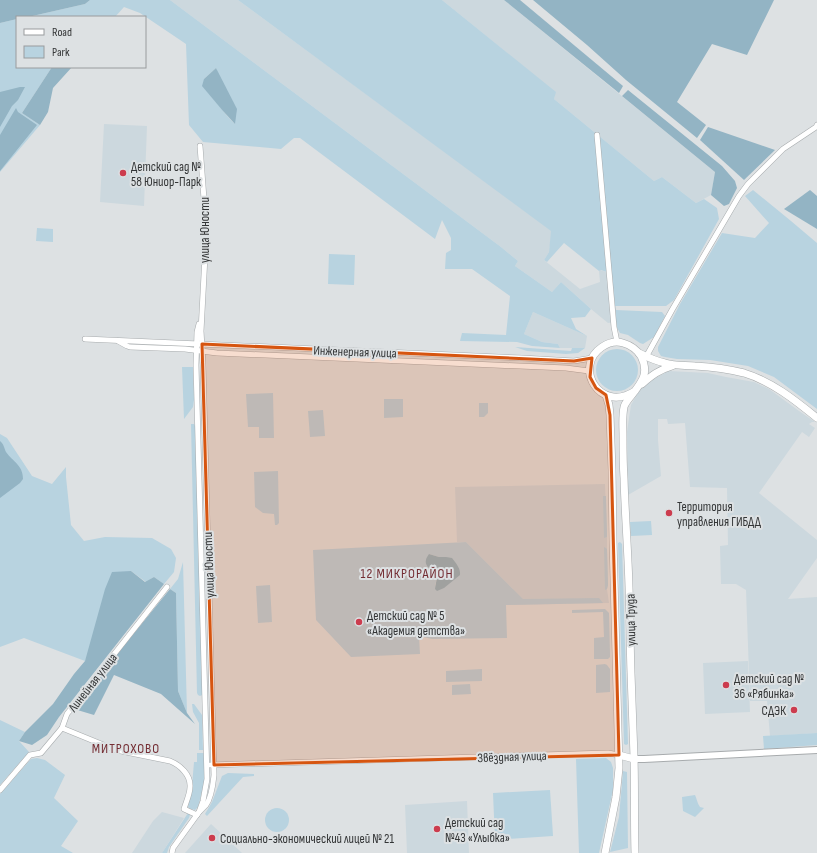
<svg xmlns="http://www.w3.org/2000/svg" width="817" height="853" viewBox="0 0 817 853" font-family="'Sofia Sans Condensed',sans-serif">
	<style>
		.built { fill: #ccd8de }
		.green { fill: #b8d3e0; fill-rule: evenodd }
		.forest { fill: #93b4c4 }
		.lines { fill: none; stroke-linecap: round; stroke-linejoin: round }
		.minor-casing { stroke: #a7abad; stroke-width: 6 }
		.tertiary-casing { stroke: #a7abad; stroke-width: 8 }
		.secondary-casing { stroke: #a7abad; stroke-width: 8 }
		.minor { stroke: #fff; stroke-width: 5 }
		.tertiary { stroke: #fff; stroke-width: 6 }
		.secondary { stroke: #fff; stroke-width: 7 }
		.marked { fill: #d65510; fill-opacity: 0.2; stroke: #d65510; stroke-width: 3; stroke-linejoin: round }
		.poi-dot { fill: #cc3c4e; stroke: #dde1e3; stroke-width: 1.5 }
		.labels { text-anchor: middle; stroke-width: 4; stroke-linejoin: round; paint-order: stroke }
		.poi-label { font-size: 13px; fill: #333536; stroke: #dde1e3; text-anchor: start }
		.street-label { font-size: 13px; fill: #333536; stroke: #dde1e3 }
		.neighbourhood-label { font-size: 14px; letter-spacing: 1px; fill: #732c32; stroke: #dde1e3 }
	</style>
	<rect width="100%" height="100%" fill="#dde1e3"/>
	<!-- built -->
	<g class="built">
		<path d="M170,0H238L552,231L549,252L544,260L580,289L600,282L599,271L600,270L612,274L616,310V322L608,323L591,309L561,282L552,292L515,266L518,261L501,247Z"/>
		<path d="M442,0H504L715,172L711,195L696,203L662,177L654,181L554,99L555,92Z"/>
		<path d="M104,124L147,126L144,206L100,202Z"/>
		<path d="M533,312L587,336L585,348H560L558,344L542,342L524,334Z"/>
		<path d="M668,371L708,373L726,377L754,382L769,389L799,411L815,422H812L809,424L815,428L809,437L802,432L759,493L817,540V558L788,599L817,597V733L770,736L767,701H750L746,590L736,584H721L720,546L728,545L727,488L690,487L685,423L668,424L667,419H658V440L661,476L628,495L627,432L631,405L639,391L647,383Z"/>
		<path d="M605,484L607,533V549L608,585L607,589L609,603L506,605L513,589L466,542H457L455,487Z"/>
		<path d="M748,661L750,712L705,714L703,663Z"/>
		<path d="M467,801L469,853H407L405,805Z"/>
		<path d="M162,812L184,818L162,853H132L153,821Z"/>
		<path d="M211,824L242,853H185Z"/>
	</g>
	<!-- green -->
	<g class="green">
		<path d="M90,0H170L501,247L518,261L515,266L552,292L561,282L591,309L585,317L571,318L576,329L587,336L533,312L524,334L542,342L558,344L560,348L532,346L517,342L460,341L462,333L506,335L510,296L472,269H445L446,253L451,250V238L442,220L435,239L300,138H294L281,149L203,142L189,125L186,44L140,13L124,7L115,17H28L85,4ZM216,68L235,124C221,111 213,96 204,79Z"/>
		<path d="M238,0H442L556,92L554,99L654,181L662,177L696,203L704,199L717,208L719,219L674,300L666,306H615L612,274L601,270L599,271L564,243L547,262L544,260L549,252L551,231Z"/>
		<path d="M17,19V67H52L22,113L40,125L0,172V23Z"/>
		<path d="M753,190L791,221L817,243V409L774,377L748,366L710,360L677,359L665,357L661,356L658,351V347L680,304L722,233L755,238L769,223L745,196Z"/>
		<path d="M37,228L53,229V242L36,241Z"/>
		<path d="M329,254L355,255L354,285L328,284Z"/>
		<path d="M616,310L662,312L665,316L654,337L643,344L640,343L628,335L620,333L616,326Z"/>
		<path d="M515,347L571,351L572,348H585L578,353L566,354L527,351Z"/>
		<circle cx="617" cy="370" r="21"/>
		<path d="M182,367H193L194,400L193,407L184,419Z"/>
		<path d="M273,393L274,438H259V427H248L246,394Z"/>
		<path d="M384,399H403V417L384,418Z"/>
		<path d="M479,403H488V413L484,417H479Z"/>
		<path d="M323,410L325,436L310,437L308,411Z"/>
		<path d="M191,424H194L195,426L203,694L202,695L200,696L198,695L197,693Z"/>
		<path d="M0,434L7,438L32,476L52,484L66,467V477L71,525L84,541L105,537L152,538L171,549L176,558L174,572L164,584L154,577L146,582L131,571L85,661L24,638L0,647Z"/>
		<path d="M278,471L279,523L277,525H275L274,514L263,513L255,507L254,472Z"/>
		<path d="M603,496H606V497L607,533V537L604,538Z"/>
		<path d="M651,521L652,535L631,536L630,522Z"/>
		<path d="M466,542L523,599L599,598L603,603L506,605L507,638L432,639L419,636L420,654L351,657L316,620L313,550ZM429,554L439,557H446L435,587L437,577L435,573Z"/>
		<path d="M620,542L622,544L628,744L626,745L624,744V743L618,543Z"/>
		<path d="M604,547L606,548L607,549L608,585L607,589L605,590Z"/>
		<path d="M183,562L187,713L178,691L176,593L170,589L178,579Z"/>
		<path d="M270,585L272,622L258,623L256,586Z"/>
		<path d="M605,609L609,613L610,654V657L608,659H594V638L604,637L603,612L572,613V610Z"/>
		<path d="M605,664L607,665L610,669V692L596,693V665Z"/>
		<path d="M482,669V681L446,682V671Z"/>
		<path d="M470,684L471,694L452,695V685Z"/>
		<path d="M192,704H194L202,715L203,750H199V723L193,712Z"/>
		<path d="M0,720L25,732L19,741L29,752L0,785Z"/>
		<path d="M817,733V745L764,749L763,736Z"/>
		<path d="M197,753H204V784L198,807L195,810L191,809L188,807L192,786L194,762H197Z"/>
		<path d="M37,758L45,760L65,775L54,798L78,821L61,846L73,853H0V794L31,759Z"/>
		<path d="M606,758L611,762L613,768V790L599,853H579L576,759Z"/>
		<path d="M623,771L627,772L628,848L610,852L619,817Z"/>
		<path d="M228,773L254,774V776L243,777L207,816L205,814L212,802L222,776Z"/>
		<path d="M550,790L553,836L495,840L493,793Z"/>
		<path d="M695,795C697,799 697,803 700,807L704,808L695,817L683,811L682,797Z"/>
		<circle cx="277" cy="820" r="12"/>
		<path d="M188,813L190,815L189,818L169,847L167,853H162Z"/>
	</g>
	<!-- forest -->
	<g class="forest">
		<path d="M0,0H90L85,4L28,17H17V19L0,23Z"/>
		<path d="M504,0H520L623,86L619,93Z"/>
		<path d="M533,0H774L747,55L712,44L677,102L706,125L697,138L626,80L587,45Z"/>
		<path d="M52,67H72L53,88L48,112L40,125L22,113Z"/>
		<path d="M216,68L237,109L235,124L223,111L202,86L204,79Z"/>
		<path d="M20,87H25L18,100L12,106L0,127V92Z"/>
		<path d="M628,90L722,166L735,181L737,188L729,204L724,206L711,195L715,172L622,96Z"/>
		<path d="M16,108L18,112L37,125L0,171V135Z"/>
		<path d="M708,127L775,150L744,180L700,140Z"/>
		<path d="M810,190L817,196V229L784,209Z"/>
		<path d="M0,441C4,444 4,448 6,452C13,462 23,465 23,479L20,483L0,498Z"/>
		<path d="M429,554L439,557H446L452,558C456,563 461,569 460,575L444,588L437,591L435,589L437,577C432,568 420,566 429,554Z"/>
		<path d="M131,571L145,582L154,577L164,584L59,717L47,735L32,745L19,741L25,732L53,704L74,674L85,661L105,589L112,572Z"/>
		<path d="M170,589L176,593L178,691L187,713L195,724L161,694L114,675L94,715L74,709L105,669Z"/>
	</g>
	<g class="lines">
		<!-- minor casing -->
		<g class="minor-casing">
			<g id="minor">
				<path d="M597,135L614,327L617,342"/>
				<path d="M85,339L522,358L574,361L592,358"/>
				<path d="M118,341L127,346L130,347L185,349L217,353L494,365L566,368L589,371"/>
				<path d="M646,357L672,310L739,196L748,184L783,149L816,127L817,125"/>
				<path d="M62,728L116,750L170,761C180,765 191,775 190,787C190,794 186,802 184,809L197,815"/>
				<path d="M210,765L608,753L619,755"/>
				<path d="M0,790L30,755L41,753L62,728L67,714L167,587"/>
				<path d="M199,812C201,810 204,807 206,805C212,797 213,784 214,775L203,365L201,331L205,256L204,199L200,146"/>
				<path d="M172,853L173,848L199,812L203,801L207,779L196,365L197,332L199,324"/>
			</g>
		</g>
		<!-- tertiary casing -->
		<g class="tertiary-casing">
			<path id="tertiary" d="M634,759H644L817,750"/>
		</g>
		<!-- secondary casing -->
		<g class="secondary-casing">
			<g id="secondary">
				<path d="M639,353C647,357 656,361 665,363C675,366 685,365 695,366C712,367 728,369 744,373C771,381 795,400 817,418"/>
				<path d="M642,384C652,375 659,370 672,366"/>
				<path d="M635,391C599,414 573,366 602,347C608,343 616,341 623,343C630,345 637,350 641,356C650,374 641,383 631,396C628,400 625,403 624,407C622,417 623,426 623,436C623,450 623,464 624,478C625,514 628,550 629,587C630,616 630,644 631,673C632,701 633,729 634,757C635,789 634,821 635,853"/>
				<path d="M619,755L634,759"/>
				<path d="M605,853L616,797L619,768L613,540L612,470L610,415L609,405L606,395"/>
			</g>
		</g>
		<!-- minor -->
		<use href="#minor" class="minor"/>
		<!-- tertiary -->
		<use href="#tertiary" class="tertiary"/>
		<!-- secondary -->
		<use href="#secondary" class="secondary"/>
	</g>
	<!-- marked area -->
	<path class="marked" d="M202,344L574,361L592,358L590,377L596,388L606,395L610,415L619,755L214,765Z"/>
	<!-- markers -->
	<g class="poi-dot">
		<circle cx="123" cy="173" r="4"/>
		<circle cx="669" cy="513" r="4"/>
		<circle cx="359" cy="622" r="4"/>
		<circle cx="726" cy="685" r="4"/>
		<circle cx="794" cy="710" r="4"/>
		<circle cx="437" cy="829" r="4"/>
		<circle cx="212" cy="838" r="4"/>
	</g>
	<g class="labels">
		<!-- poi labels -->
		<g class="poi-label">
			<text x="131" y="171">Детский сад №<tspan x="131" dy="15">58 Юниор-Парк</tspan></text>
			<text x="677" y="511">Территория<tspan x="677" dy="15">управления ГИБДД</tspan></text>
			<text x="367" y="620">Детский сад № 5<tspan x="367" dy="15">«Академия детства»</tspan></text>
			<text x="734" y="683">Детский сад №<tspan x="734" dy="15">36 «Рябинка»</tspan></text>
			<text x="786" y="715" text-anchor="end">СДЭК</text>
			<text x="445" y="827">Детский сад<tspan x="445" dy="15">№43 «Улыбка»</tspan></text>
			<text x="220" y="843">Социально-экономический лицей № 21</text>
		</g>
		<!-- street labels -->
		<g class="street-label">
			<text transform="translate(204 230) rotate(-90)" y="5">улица Юности</text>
			<text transform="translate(355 351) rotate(2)" y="5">Инженерная улица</text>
			<text transform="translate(208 565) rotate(-92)" y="5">улица Юности</text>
			<text transform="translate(630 620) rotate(-91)" y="5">улица Труда</text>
			<text transform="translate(92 682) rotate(-52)" y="5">Линейная улица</text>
			<text transform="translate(512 756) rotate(-2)" y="5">Звёздная улица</text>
		</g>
		<!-- neighbourhood labels -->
		<g class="neighbourhood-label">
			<text x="407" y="578">12 МИКРОРАЙОН</text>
			<text x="126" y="753">МИТРОХОВО</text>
		</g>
	</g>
	<!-- legend -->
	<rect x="16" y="16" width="130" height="52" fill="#dde1e3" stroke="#999c9e"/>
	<rect x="24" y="29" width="20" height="6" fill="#ffffff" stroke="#999c9e"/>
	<text x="52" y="36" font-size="12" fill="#333536">Road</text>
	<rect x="24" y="46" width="20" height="12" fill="#b8d3e0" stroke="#999c9e"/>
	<text x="52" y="56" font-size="12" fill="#333536">Park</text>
</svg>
